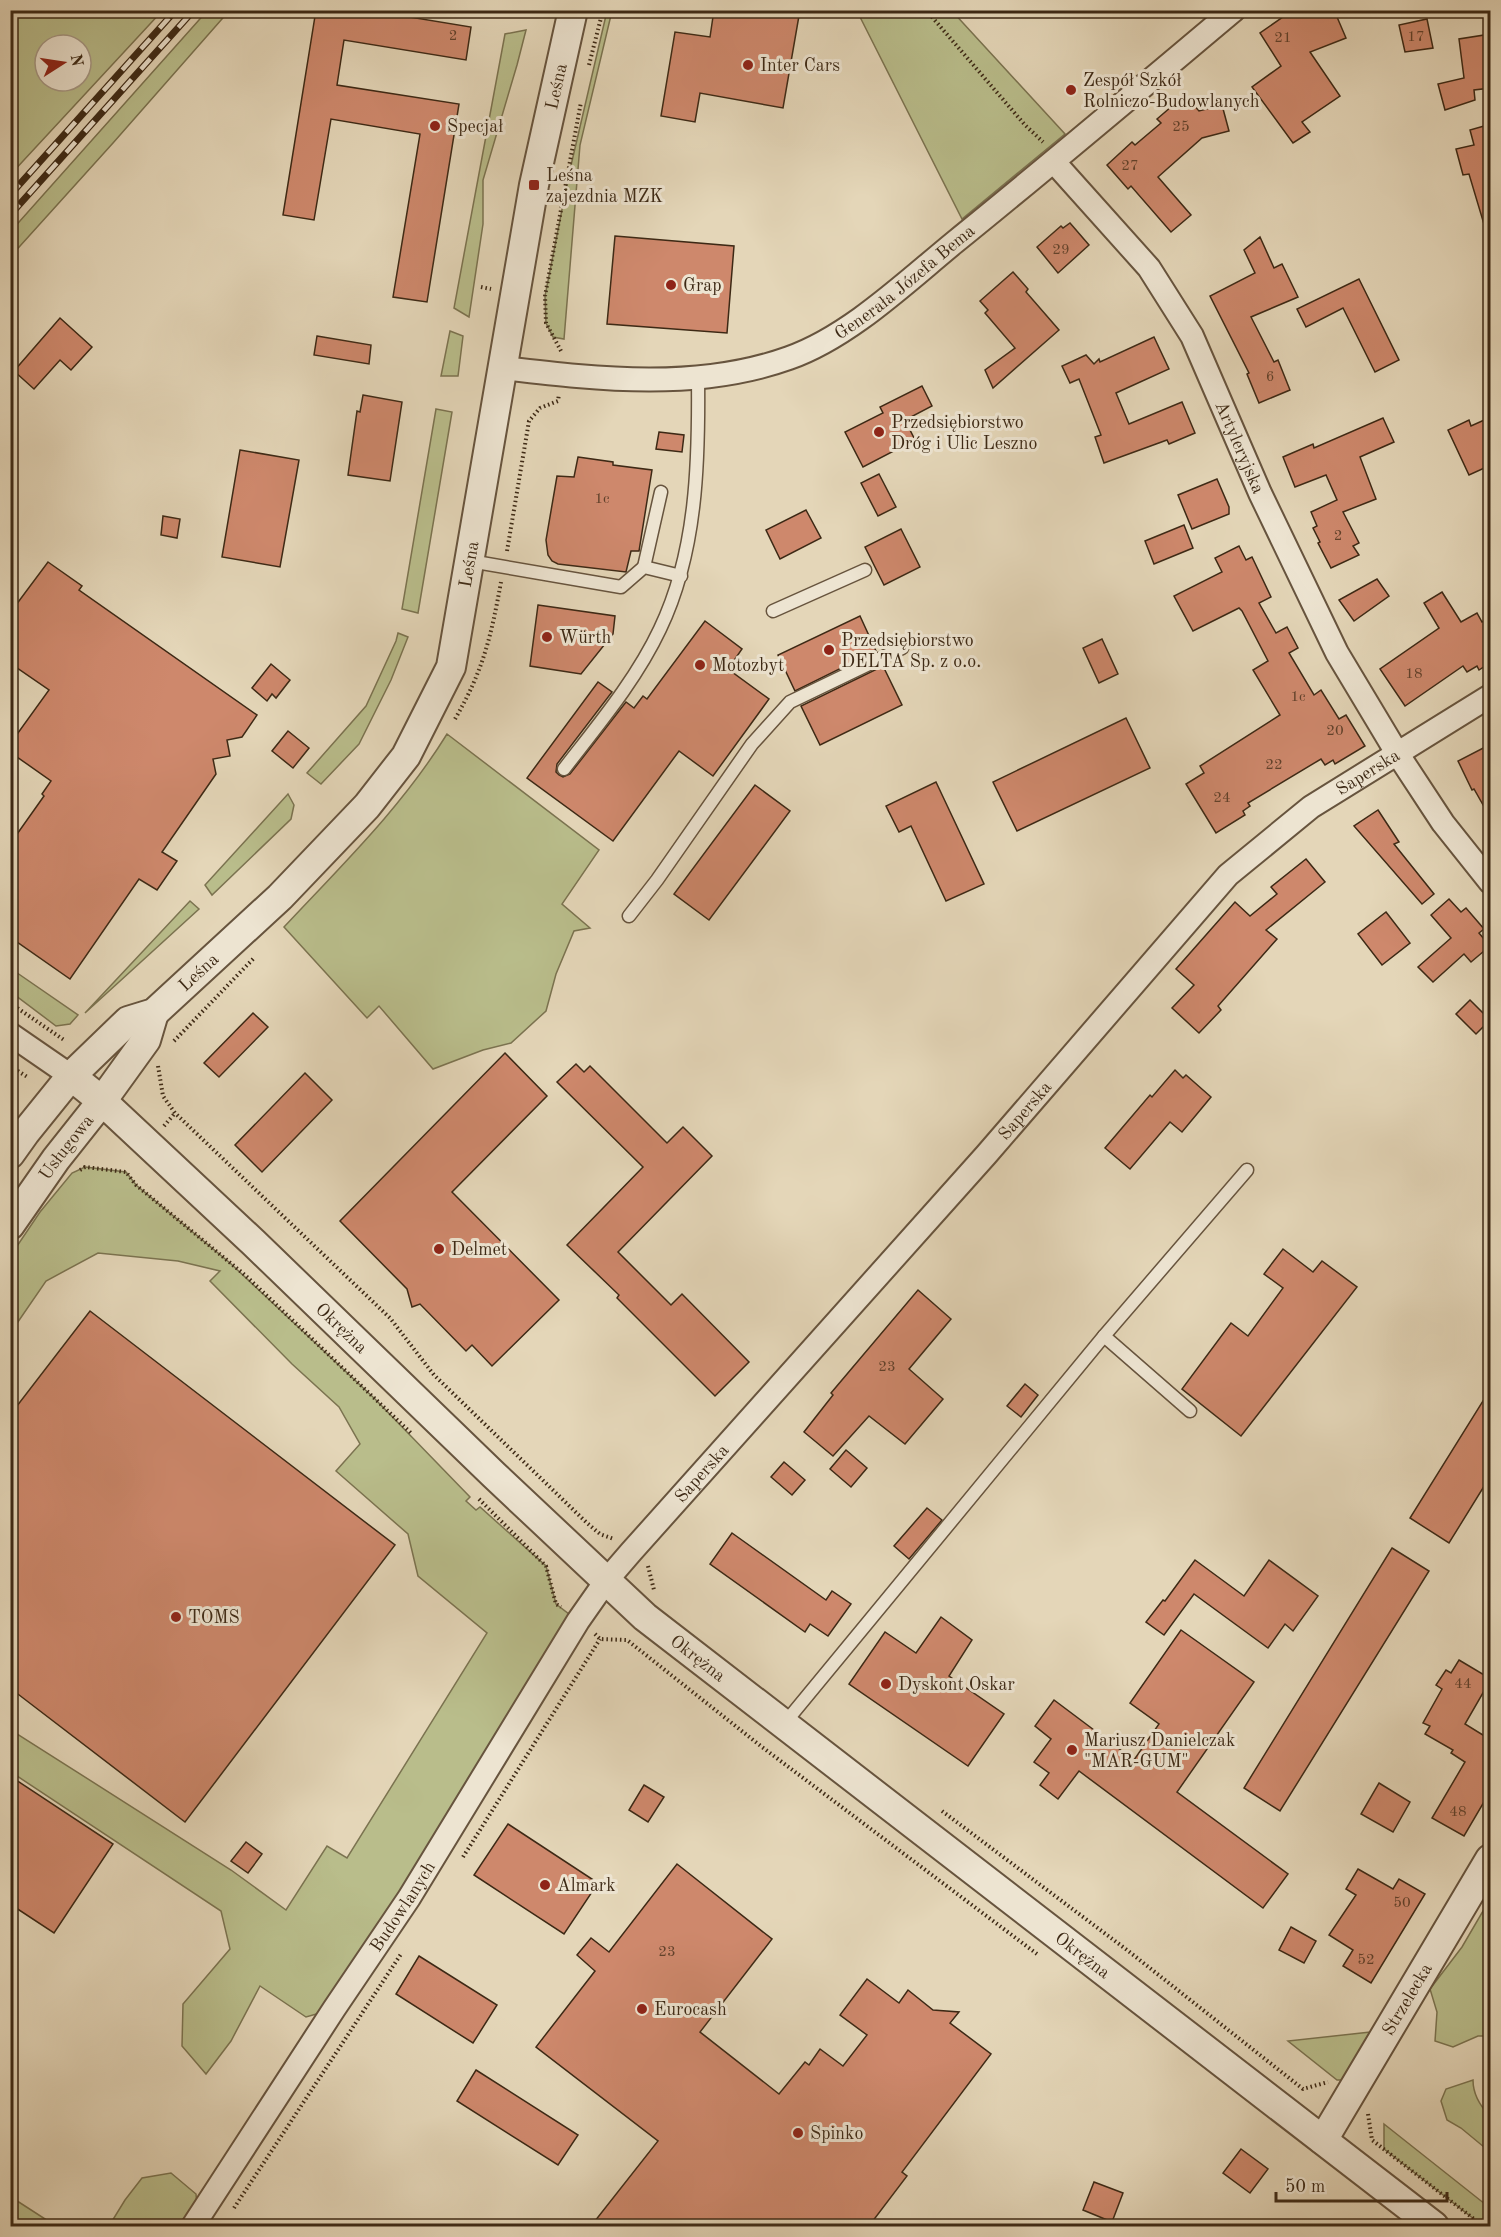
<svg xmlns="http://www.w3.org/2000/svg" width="1501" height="2237" viewBox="0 0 1501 2237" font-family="'Old Standard TT',serif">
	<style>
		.green { fill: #b9bd8b; stroke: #7b7350; stroke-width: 1.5; fill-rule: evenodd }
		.building { fill: #ce886c; stroke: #3d2915; stroke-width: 1.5 }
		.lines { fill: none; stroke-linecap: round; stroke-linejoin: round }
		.service-casing { stroke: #67543e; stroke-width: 15 }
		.minor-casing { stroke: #67543e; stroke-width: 26 }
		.tertiary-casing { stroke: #67543e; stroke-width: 32 }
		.path { stroke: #3d2915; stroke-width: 4; stroke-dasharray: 1.5 3; stroke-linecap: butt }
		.service { stroke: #ede4d1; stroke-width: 12 }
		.minor { stroke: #ede4d1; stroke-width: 22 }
		.tertiary { stroke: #ede4d1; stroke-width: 28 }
		.rail-casing { stroke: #3d2915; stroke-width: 7 }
		.rail { stroke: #ede4d1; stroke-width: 4.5; stroke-dasharray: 14; stroke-linecap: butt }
		.poi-dot { fill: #8f2418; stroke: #ede4d1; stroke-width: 2 }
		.labels { text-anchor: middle; stroke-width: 6; stroke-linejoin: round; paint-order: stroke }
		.number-label { font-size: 15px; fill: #61412b }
		.poi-label { font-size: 18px; fill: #3d2915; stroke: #ede4d1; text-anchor: start }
		.street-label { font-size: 18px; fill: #3d2915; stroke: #ede4d1 }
	</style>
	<rect width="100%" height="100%" fill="#e4d6b8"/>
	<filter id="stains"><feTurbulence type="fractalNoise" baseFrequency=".00333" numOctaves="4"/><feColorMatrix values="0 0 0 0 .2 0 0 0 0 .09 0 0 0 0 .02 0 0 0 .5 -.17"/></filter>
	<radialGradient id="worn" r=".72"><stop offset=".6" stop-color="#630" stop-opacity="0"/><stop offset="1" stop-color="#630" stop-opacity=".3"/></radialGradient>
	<!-- green -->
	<g class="green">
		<path d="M10,11H162L11,174H10ZM45,45H81V81H45Z"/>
		<path d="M207,11H229L113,143L11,256V231Z"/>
		<path d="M607,11H612L580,145L564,339L553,337L546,323L545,296L569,174Z"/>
		<path d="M857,11H952L1065,134L962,219Z"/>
		<path d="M526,30L517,65L483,180V224L469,317L454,308L505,34Z"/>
		<path d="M450,331L463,336L458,376H441Z"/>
		<path d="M436,409L452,412L418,613L402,609Z"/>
		<path d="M398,633L408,637L391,680L359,744L321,784L307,773L366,706L396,641Z"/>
		<path d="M447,734L599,850L562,904L590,928L574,931L556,974L546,1011L511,1043L483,1050L433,1069L379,1006L367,1018L284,927C342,865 402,807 447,734Z"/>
		<path d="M288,794L294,805L291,819L212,895L205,885Z"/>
		<path d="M190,901L199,909L85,1013Z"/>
		<path d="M10,968L78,1015L70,1024L56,1026L11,992Z"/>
		<path d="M85,1167L126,1172L136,1185L230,1263L375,1399L470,1497L466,1501L476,1510L480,1507L546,1566L556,1604L578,1621L334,2009L306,2017L260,1986L231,2041L206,2074L182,2046L183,2004L230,1949L221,1911L11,1772V1730L231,1870L286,1910L327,1846L347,1858L487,1633L418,1576L408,1534L336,1471L360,1444L339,1407L292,1364L210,1281L220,1271L178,1261L98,1253L46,1281L11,1332V1255L40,1212L72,1173Z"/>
		<path d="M1490,1899V2036H1478L1453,2047L1435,2041L1437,2012L1430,1989L1462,1947Z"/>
		<path d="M1389,2030L1344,2080H1337L1288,2041Z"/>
		<path d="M1473,2080C1473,2094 1480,2106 1490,2116V2152L1461,2128L1447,2120L1441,2101L1446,2089Z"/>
		<path d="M1384,2124L1490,2208V2226H1483L1384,2149Z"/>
		<path d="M171,2173L196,2194L198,2219L193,2226H109L125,2200L142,2178Z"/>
		<path d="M11,2197L56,2226H11Z"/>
	</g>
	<!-- building -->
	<g class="building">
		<path d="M316,10H367L471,27L466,60L344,40L337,85L459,104L427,302L393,297L420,134L331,119L314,220L283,215Z"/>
		<path d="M714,10H800L783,108L700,93L695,122L661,116L675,32L710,37Z"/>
		<path d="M1293,10H1334L1346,38L1310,52L1340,96L1302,122L1310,132L1293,143L1252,87L1281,66L1260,33Z"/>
		<path d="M1427,19L1433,48L1405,52L1399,25Z"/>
		<path d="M1491,34V88L1474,90L1475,100L1445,110L1438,84L1464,78L1459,39Z"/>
		<path d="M1185,95L1199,111L1222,105L1229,131L1202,138L1158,177L1191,215L1171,232L1131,186L1128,189L1107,165L1132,142L1135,145L1161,123L1157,119Z"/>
		<path d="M1491,124V230L1486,231L1469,174L1463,175L1456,149L1474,145L1470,130Z"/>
		<path d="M1070,223L1089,245L1058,273L1037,247L1061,226L1063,228Z"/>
		<path d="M615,236L734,246L727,333L607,324Z"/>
		<path d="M1260,237L1274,268L1282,264L1298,297L1251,317L1274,362L1278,360L1290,390L1259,403L1247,374L1249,373L1210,296L1255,273L1244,250Z"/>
		<path d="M1013,272L1028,289L1026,292L1059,330L993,388L985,370L1015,348L985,313L988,310L980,301Z"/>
		<path d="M1359,279L1399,360L1375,372L1343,308L1306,327L1297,309Z"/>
		<path d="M60,318L92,347L71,370L60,360L34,389L14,371Z"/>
		<path d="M317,336L371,345L369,364L314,355Z"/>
		<path d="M1154,337L1169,369L1116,393L1129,424L1182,402L1195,433L1169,444L1167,440L1104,463L1095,437L1101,435L1079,379L1070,383L1062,366L1086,355L1094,364L1099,359L1100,362Z"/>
		<path d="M922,386L932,406L905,420L915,440L863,467L845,432L883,413L880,407Z"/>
		<path d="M363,395L402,402L390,481L348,475L357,411L360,412Z"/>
		<path d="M1491,417V465L1469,475L1448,430L1469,420L1471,426Z"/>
		<path d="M1383,418L1394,442L1360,457L1376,499L1343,512L1359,543L1353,546L1359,555L1331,568L1318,543L1320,542L1313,528L1317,526L1311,512L1337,500L1326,475L1295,487L1283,457L1313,444L1314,448Z"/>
		<path d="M659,432L684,435L682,452L656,449Z"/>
		<path d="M240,450L299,460L280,567L222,557Z"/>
		<path d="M578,457L613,462V465L652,470L639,551H631L626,572L558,564L552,561L548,555L546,540L557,476L574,477Z"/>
		<path d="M879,474L896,507L878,516L861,483Z"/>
		<path d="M1217,479L1229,507V514L1192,529L1178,495Z"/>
		<path d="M806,510L821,538L780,559L766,530Z"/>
		<path d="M163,516L180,519L177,538L161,535Z"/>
		<path d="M1184,525L1193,548L1154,564L1145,541Z"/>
		<path d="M901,529L920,567L884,585L865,547Z"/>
		<path d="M1239,546L1246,560L1252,557L1271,597L1259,603L1276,633L1287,627L1298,648L1289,653L1314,695L1321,690L1339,719L1346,715L1365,746L1335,764L1333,760L1325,765L1321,759L1248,803L1250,806L1243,811L1245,815L1216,833L1186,784L1204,773L1200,766L1280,715L1253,670L1268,661L1242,611L1239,608L1193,631L1174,596L1222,572L1215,558Z"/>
		<path d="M48,562L82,586L79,590L257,715L242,737L227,740L230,756L213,759L216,774L162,852L177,861L157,890L139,879L70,979L10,937V844L44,796L42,794L51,781L10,752V744L49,690L10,663V613Z"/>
		<path d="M1377,579L1389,596L1354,621L1339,600Z"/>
		<path d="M1442,592L1461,622L1477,613L1482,622L1491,617V662L1479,670L1477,666L1467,672L1463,666L1405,706L1380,669L1439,628L1424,603Z"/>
		<path d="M538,605L615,616L613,634L581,674L530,666Z"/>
		<path d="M860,616L876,651L795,691L778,655Z"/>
		<path d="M705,621L742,649L728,669L769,699L713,776L679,751L613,841L527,778L598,682L612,692L557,764L556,772L559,775L563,777L570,774L626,702L634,708L643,696L647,699Z"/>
		<path d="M1102,639L1118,674L1099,683L1083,648Z"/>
		<path d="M271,664L290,680L276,698L272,694L267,701L252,688Z"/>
		<path d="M883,666L902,705L820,745L801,706Z"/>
		<path d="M1126,718L1150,768L1017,831L993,782Z"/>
		<path d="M288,731L309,748L293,768L272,751Z"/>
		<path d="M1491,744V819L1474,789L1472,790L1458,761Z"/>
		<path d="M936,782L984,884L946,901L911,826L899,832L886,806Z"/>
		<path d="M755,785L790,811L709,920L674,894Z"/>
		<path d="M1378,810L1399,842L1394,844L1434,894L1422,904L1354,826Z"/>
		<path d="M1306,859L1325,882L1266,930L1277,939L1218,1006L1221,1010L1199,1033L1172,1008L1194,985L1176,969L1235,902L1250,916L1277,894L1271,887Z"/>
		<path d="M1449,899L1461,912L1466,908L1484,929L1479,933L1490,946L1471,962L1464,954L1433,982L1418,967L1451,938L1431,915Z"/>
		<path d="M1386,912L1410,943L1382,965L1358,934Z"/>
		<path d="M1470,1000L1490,1020L1476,1034L1456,1014Z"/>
		<path d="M253,1013L268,1027L219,1077L204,1063Z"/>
		<path d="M505,1053L547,1096L452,1192L559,1300L492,1366L472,1345L466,1351L420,1304L412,1307L407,1289L340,1221Z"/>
		<path d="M576,1064L584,1072L590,1066L667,1143L683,1127L712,1156L618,1252L671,1305L682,1294L749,1362L715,1396L617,1298L619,1295L567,1245L643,1167L557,1082Z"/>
		<path d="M1175,1070L1183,1078L1186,1075L1211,1097L1182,1132L1170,1122L1130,1169L1105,1148L1150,1095L1152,1097Z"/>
		<path d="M305,1073L332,1100L262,1172L235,1145Z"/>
		<path d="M1283,1249L1313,1272L1322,1261L1357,1287L1241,1436L1182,1389L1231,1323L1248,1336L1283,1288L1264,1274Z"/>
		<path d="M918,1290L951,1319L909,1369L943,1399L905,1444L869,1416L833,1456L804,1432L833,1395L831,1393Z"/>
		<path d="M90,1311L395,1545L185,1822L10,1688V1415Z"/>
		<path d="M1025,1384L1038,1395L1021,1417L1007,1406Z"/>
		<path d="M1491,1388V1475L1449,1543L1410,1518Z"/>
		<path d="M846,1450L867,1468L851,1487L830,1469Z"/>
		<path d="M784,1462L805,1480L792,1495L771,1477Z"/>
		<path d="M927,1508L942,1520L909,1559L894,1546Z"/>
		<path d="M732,1533L826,1600L832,1591L851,1604L828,1636L810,1624L805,1632L710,1564Z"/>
		<path d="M1392,1548L1429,1571L1280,1811L1244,1788Z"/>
		<path d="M1195,1560L1244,1596L1269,1560L1318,1596L1293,1631L1285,1624L1268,1648L1194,1594L1164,1635L1146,1622L1163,1600L1165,1601Z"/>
		<path d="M941,1617L972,1640L949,1676L1004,1714L968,1766L849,1684L885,1632L916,1653Z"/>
		<path d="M1181,1630L1254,1682L1177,1792L1288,1874L1263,1908L1079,1771L1058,1799L1040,1785L1049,1773L1034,1762L1051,1739L1035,1726L1054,1700L1134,1760L1159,1724L1130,1703Z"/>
		<path d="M1459,1660L1491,1679L1465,1724L1491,1740V1790L1464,1836L1432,1818L1465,1762L1451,1753L1453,1750L1425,1734L1430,1726L1423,1723L1442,1689L1436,1685L1446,1670L1451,1673Z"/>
		<path d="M10,1776L113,1844L54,1933L10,1904Z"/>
		<path d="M1379,1783L1410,1802L1393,1832L1361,1814Z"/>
		<path d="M644,1785L664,1797L648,1822L629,1810Z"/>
		<path d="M508,1824L598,1883L564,1934L474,1875Z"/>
		<path d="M246,1842L262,1854L248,1873L231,1861Z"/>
		<path d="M677,1864L772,1939L700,2032L779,2094L805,2062L809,2065L820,2049L843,2066L867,2035L840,2015L867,1979L899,2003L908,1990L933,2010L959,2012L950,2023L991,2054L902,2172L907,2176L869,2226H591L658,2141L536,2047L595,1971L577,1955L591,1938L609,1952Z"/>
		<path d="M1358,1869L1393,1889L1399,1879L1425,1894L1371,1983L1343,1966L1353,1950L1329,1935L1356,1895L1346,1889Z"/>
		<path d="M1291,1927L1316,1941L1304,1963L1279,1950Z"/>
		<path d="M419,1956L497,2005L473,2043L396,1994Z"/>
		<path d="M476,2070L578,2135L558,2165L457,2101Z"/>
		<path d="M1241,2149L1268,2169L1250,2193L1223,2173Z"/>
		<path d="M1094,2182L1123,2193L1112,2222L1083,2210Z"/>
	</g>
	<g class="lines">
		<!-- service casing -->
		<g class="service-casing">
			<g id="service">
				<path d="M470,561L621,587L644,567L681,576"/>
				<path d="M644,567L661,492"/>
				<path d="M773,611L865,570"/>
				<path d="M564,769C598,725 636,680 660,629C697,552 699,461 698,377"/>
				<path d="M629,916L657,880L752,744L790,702L902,648"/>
				<path d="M1104,1336L1190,1411"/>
				<path d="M784,1724L1104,1336L1247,1170"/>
			</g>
		</g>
		<!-- minor casing -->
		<g class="minor-casing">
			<g id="minor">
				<path id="s1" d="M1054,162L1149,268L1192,336L1260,493L1337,653L1397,753L1443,823L1490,882"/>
				<path id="s2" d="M503,368C598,379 697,391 789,358C849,337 906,282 955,242C1049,166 1141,88 1234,10"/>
				<path d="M10,1034L71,1076"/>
				<path id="s3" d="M193,2226L334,2009L409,1898L578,1621L606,1581L631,1552L986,1155L1228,875L1311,807L1490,696"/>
			</g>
		</g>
		<!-- tertiary casing -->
		<g class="tertiary-casing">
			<g id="tertiary">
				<path id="s4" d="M71,1076L102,1101L254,1243L494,1475L645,1617L1434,2226"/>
				<path id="s5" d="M10,1154L25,1133L71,1076L128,1021L154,1013L280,897L367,806L406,756L451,667L534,185L573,10"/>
				<path id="s6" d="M10,1225L56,1159L102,1101L146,1040L154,1013"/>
				<path id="s7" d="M1323,2140L1490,1859"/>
			</g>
		</g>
		<!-- path -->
		<g class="path">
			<path d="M926,10L1025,125L1043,142"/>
			<path d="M589,65L603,10"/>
			<path d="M481,287L491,289"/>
			<path d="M561,351L546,323L545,296L581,102"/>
			<path d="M507,551L529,421L540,408L558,401L559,394"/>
			<path d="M455,719C483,671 491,637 501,582"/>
			<path d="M10,1003L64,1040"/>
			<path d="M174,1041L254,958"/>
			<path d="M10,1066L29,1078"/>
			<path d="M158,1066L163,1096L175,1113L390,1318L434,1375L587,1523L600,1534L614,1539"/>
			<path d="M164,1126L175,1113"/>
			<path d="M80,1170L85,1167L126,1172L136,1185L245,1275L411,1433"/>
			<path d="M479,1499L546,1566L556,1604L561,1607"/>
			<path d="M648,1566L654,1590"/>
			<path d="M595,1634L600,1639L627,1640L762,1747L1037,1954"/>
			<path d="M942,1811L1127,1950L1303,2089L1328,2082"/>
			<path d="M463,1857L600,1639"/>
			<path d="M1368,2114L1372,2140L1483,2226"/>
			<path d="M234,2208L401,1954"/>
		</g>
		<!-- service -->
		<use href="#service" class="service"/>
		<!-- minor -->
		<use href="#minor" class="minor"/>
		<!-- tertiary -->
		<use href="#tertiary" class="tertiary"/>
		<!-- rail casing -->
		<g class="rail-casing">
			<g id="rail">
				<path d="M10,195L176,10"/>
				<path d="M10,215L194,10"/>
			</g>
		</g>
		<!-- rail -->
		<use href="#rail" class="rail"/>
	</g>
	<!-- markers -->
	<g class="poi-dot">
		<circle cx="748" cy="65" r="6"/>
		<circle cx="1071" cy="90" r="6"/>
		<circle cx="435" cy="126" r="6"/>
		<rect x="528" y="179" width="12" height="12" rx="3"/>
		<circle cx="671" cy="285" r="6"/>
		<circle cx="879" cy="432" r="6"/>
		<circle cx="547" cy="637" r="6"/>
		<circle cx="829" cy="650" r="6"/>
		<circle cx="700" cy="665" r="6"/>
		<circle cx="439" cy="1249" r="6"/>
		<circle cx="176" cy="1617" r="6"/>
		<circle cx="886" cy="1684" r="6"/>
		<circle cx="1072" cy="1750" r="6"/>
		<circle cx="545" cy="1885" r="6"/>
		<circle cx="642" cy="2009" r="6"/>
		<circle cx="798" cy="2133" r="6"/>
	</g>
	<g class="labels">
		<!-- number labels -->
		<g class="number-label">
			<text x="453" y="40">2</text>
			<text x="1416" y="41">17</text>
			<text x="1283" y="42">21</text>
			<text x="1181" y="131">25</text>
			<text x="1130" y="170">27</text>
			<text x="1061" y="254">29</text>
			<text x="1270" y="381">6</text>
			<text x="602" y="503">1c</text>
			<text x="1338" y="540">2</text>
			<text x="1414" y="678">18</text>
			<text x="1298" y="701">1c</text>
			<text x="1335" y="735">20</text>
			<text x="1274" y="769">22</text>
			<text x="1222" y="802">24</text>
			<text x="887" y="1371">23</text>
			<text x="1463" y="1688">44</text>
			<text x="1458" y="1816">48</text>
			<text x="1402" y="1907">50</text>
			<text x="667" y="1956">23</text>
			<text x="1366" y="1964">52</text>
		</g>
		<!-- poi labels -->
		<g class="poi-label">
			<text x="760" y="71">Inter Cars</text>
			<text x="1083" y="86">Zespół Szkół<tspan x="1083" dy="21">Rolniczo-Budowlanych</tspan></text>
			<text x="447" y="132">Specjał</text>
			<text x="546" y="181">Leśna<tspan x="546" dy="21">zajezdnia MZK</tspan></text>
			<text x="683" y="291">Grap</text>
			<text x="891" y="428">Przedsiębiorstwo<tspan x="891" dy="21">Dróg i Ulic Leszno</tspan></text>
			<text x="559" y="643">Würth</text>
			<text x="841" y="646">Przedsiębiorstwo<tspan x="841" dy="21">DELTA Sp. z o.o.</tspan></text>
			<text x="712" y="671">Motozbyt</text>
			<text x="451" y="1255">Delmet</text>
			<text x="188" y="1623">TOMS</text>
			<text x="898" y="1690">Dyskont Oskar</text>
			<text x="1084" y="1746">Mariusz Danielczak<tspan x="1084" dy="21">"MAR-GUM"</tspan></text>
			<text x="557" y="1891">Almark</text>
			<text x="654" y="2015">Eurocash</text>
			<text x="810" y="2139">Spinko</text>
		</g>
		<!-- street labels -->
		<g class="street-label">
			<text dy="6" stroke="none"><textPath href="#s5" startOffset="1256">Leśna</textPath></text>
			<text dy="6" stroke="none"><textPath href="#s2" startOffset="428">Generała Józefa Bema</textPath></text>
			<text dy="6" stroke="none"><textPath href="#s1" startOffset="344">Artyleryjska</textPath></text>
			<text dy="6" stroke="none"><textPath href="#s5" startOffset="770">Leśna</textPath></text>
			<text dy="6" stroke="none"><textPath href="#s3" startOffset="1881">Saperska</textPath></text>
			<text dy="6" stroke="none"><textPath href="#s5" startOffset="266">Leśna</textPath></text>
			<text dy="6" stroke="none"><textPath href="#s3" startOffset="1396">Saperska</textPath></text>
			<text dy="6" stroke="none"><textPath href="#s6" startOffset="96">Usługowa</textPath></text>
			<text dy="6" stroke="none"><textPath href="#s4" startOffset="370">Okrężna</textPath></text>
			<text dy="6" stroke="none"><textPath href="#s3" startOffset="910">Saperska</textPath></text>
			<text dy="6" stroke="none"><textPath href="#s4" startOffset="856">Okrężna</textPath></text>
			<text dy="6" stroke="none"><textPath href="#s3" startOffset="382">Budowlanych</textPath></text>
			<text dy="6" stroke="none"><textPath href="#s4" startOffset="1342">Okrężna</textPath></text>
			<text dy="6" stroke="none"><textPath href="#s7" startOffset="164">Strzelecka</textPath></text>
		</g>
	</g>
	<!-- margin -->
	<rect width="1501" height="2237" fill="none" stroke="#e4d6b8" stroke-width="36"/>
	<rect x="12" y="12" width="1477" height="2213" fill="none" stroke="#3d2915" stroke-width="3"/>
	<rect x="18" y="18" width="1465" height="2201" fill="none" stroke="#3d2915" stroke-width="1.5"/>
	<!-- north arrow -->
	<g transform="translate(63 63) rotate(78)"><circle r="28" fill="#ede4d1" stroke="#a79986" stroke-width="1.5"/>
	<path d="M0-4.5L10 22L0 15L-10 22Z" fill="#8f2418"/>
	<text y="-9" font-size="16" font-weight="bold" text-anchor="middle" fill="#3d2915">N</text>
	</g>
	<!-- scale -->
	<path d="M1276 2192v9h171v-9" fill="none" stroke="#3d2915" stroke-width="3"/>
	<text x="1285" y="2192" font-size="18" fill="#3d2915" stroke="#ede4d1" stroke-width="4.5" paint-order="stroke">50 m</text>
	<rect width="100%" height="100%" filter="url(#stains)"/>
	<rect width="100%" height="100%" fill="url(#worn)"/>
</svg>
